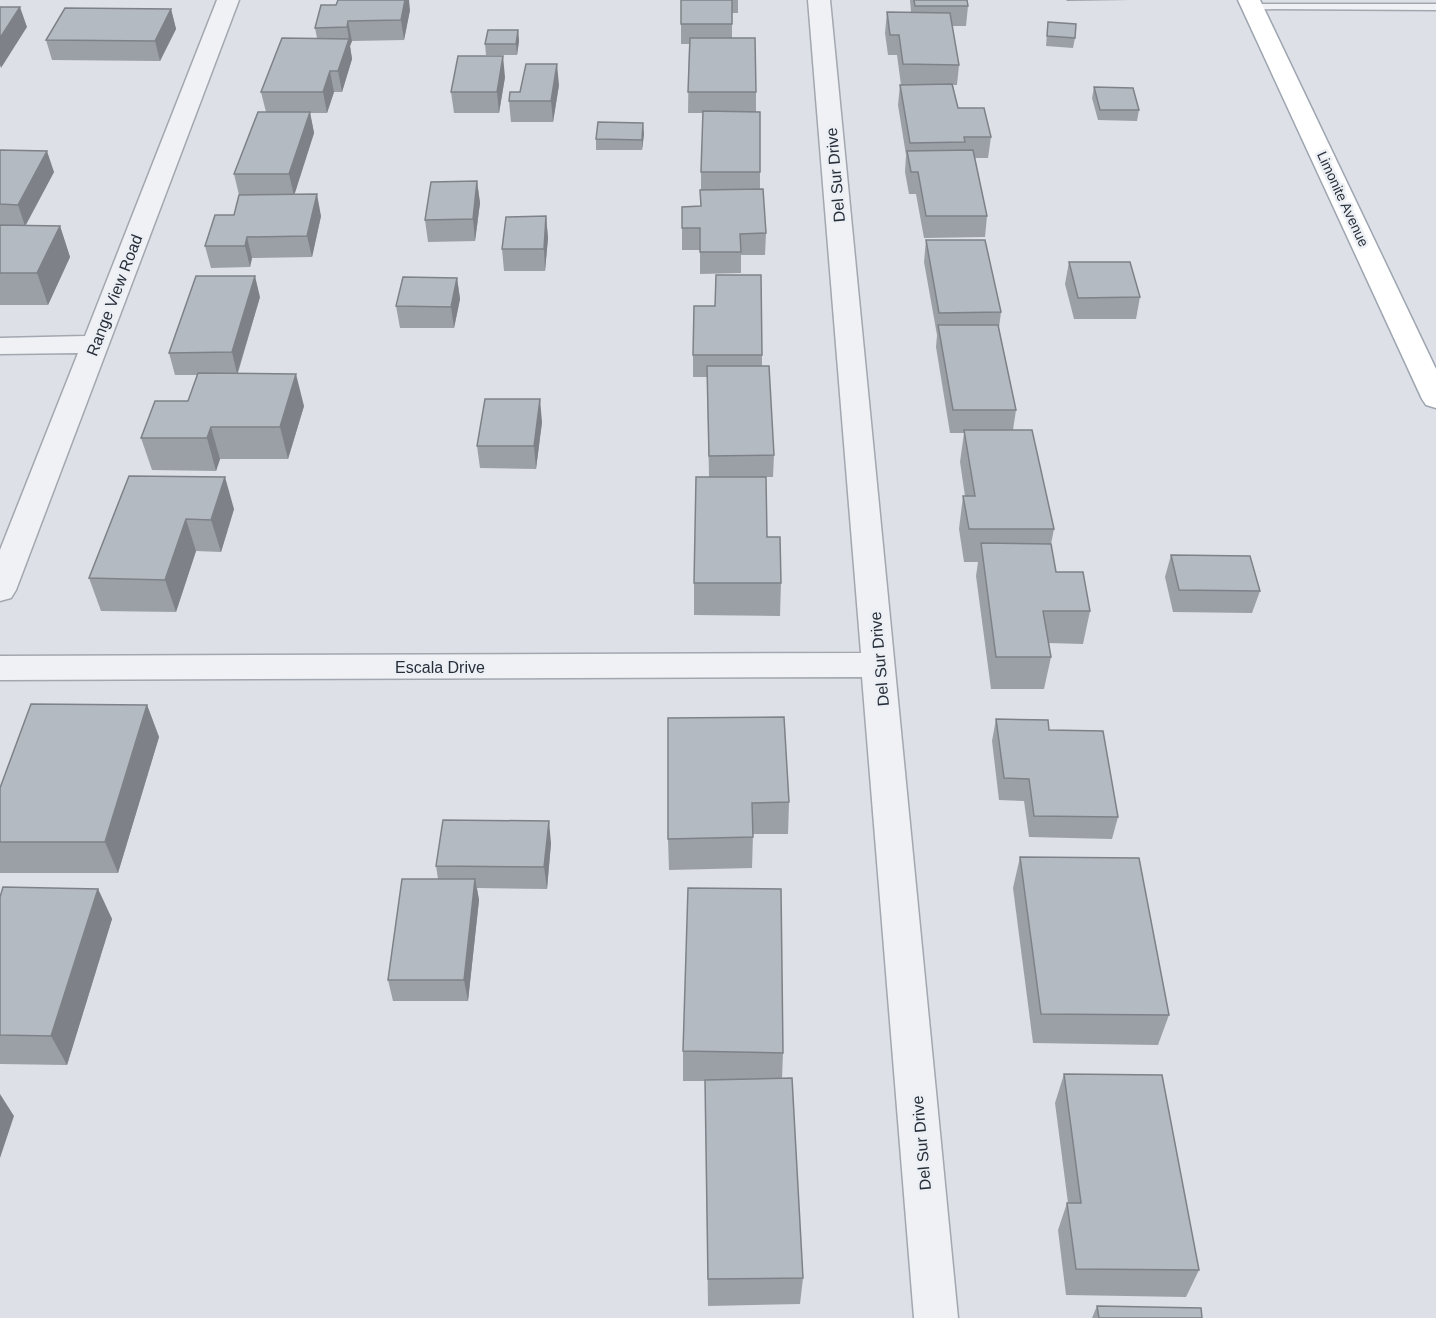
<svg xmlns="http://www.w3.org/2000/svg" width="1436" height="1318" viewBox="0 0 1436 1318" font-family="Helvetica,sans-serif">
	<style>
		.lines { fill: none; stroke-linecap: round; stroke-linejoin: round }
		.lane-casing { stroke: #a3a7af; stroke-width: 3 }
		.street-casing { stroke: #a3a7af; stroke-width: 3 }
		.primary-casing { stroke: #9da5b0; stroke-width: 3 }
		.lane { fill: #eff1f4; fill-rule: evenodd }
		.street { fill: #eff1f4; fill-rule: evenodd }
		.primary { fill: #fff; fill-rule: evenodd }
		.wall { fill: #9ba0a7 }
		.shaded-wall { fill: #7e8288 }
		.building { fill: #b4bac2; stroke: #7e8288; stroke-width: 1.5 }
		.labels { text-anchor: middle; stroke-width: 5; stroke-linejoin: round; paint-order: stroke }
		.far-street-label { font-size: 14px; fill: #272f3b; stroke: #eceff4 }
		.street-label { font-size: 16px; fill: #272f3b; stroke: #eceff4 }
	</style>
	<rect width="100%" height="100%" fill="#dde0e6"/>
	<g class="lines">
		<!-- lane casing -->
		<g class="lane-casing">
			<path id="lane" d="M1252,4H1436V10L1248,9V5Z"/>
		</g>
		<!-- street casing -->
		<g class="street-casing">
			<g id="street">
				<path d="M217,0H239L16,590L11,598L0,601V550L78,353L0,354V338L85,336Z"/>
				<path d="M808,0H830L958,1318H914L862,677L0,680V656L861,653Z"/>
			</g>
		</g>
		<!-- primary casing -->
		<g class="primary-casing">
			<path id="primary" d="M1238,0H1260L1436,369V408L1426,405L1422,399Z"/>
		</g>
		<!-- lane -->
		<use href="#lane" class="lane"/>
		<!-- street -->
		<use href="#street" class="street"/>
		<!-- primary -->
		<use href="#primary" class="primary"/>
	</g>
	<!-- wall -->
	<g class="wall">
		<path d="M681,0H738V13H732V38L756,92V112L760,172V189L766,233L765,255H741V273L700,274V250H682V207L701,206V172L703,113H688L689,44H681Z"/>
		<path d="M910,0H967L968,6L966,26H952L959,65L957,85H953L958,108L991,137L988,158H975L987,216L985,237L924,238L916,194H909L905,172L906,155L898,105L900,85H901L897,55H888L885,33L887,12H911Z"/>
		<path d="M1066,0H1131L1067,1Z"/>
		<path d="M321,5L410,10L404,40L352,41L350,46L352,59L342,92H334L327,113H310L314,133L294,195L321,216L312,257L252,258L250,267L211,268L205,246L234,215L239,195L234,174L266,112L261,92L317,38L315,28Z"/>
		<path d="M171,9L176,29L160,61L52,60L46,40Z"/>
		<path d="M1048,22L1075,38L1073,48L1046,46Z"/>
		<path d="M518,30L519,41L517,55H486L485,44Z"/>
		<path d="M505,77L499,113H454L451,92Z"/>
		<path d="M559,85L553,122H511L509,101L520,92Z"/>
		<path d="M1094,87L1139,110L1137,121L1098,120L1092,98Z"/>
		<path d="M644,134L642,150H596V139Z"/>
		<path d="M0,150L54,172L26,225L60,226L70,257L48,305H0Z"/>
		<path d="M477,181L480,203L475,241L428,242L425,220Z"/>
		<path d="M546,216L548,238L545,271H504L502,249Z"/>
		<path d="M926,240L1001,312L999,328L1016,410L1013,430L1054,529L1051,544L1056,572L1090,611L1083,644L1048,643L1051,657L1044,689H991L976,576L978,562H964L959,529L963,496H965L960,462L964,433H950L936,347L937,335L924,262Z"/>
		<path d="M1069,262L1140,297L1136,319H1074L1065,284Z"/>
		<path d="M457,278L460,299L454,328H400L396,306Z"/>
		<path d="M260,297L238,373L304,406L288,459H220L216,471L152,470L141,438L188,401L197,375H175L169,353Z"/>
		<path d="M693,355H762V366L774,455L773,477H758L767,537L781,583L780,616L694,615V583L709,477L707,377H693Z"/>
		<path d="M542,422L536,469L480,468L477,446Z"/>
		<path d="M129,476L234,509L221,552L196,551L176,612L101,611L89,578Z"/>
		<path d="M1171,555L1260,591L1252,613L1173,612L1165,577Z"/>
		<path d="M147,705L159,737L118,873H0V788Z"/>
		<path d="M668,718L789,802L788,834H753L752,868L669,870L668,839Z"/>
		<path d="M996,719L1049,730L1118,817L1112,839L1029,837L1024,801L999,800L992,741Z"/>
		<path d="M551,843L547,889L477,888L479,900L468,1001H393L388,980L438,879L436,866Z"/>
		<path d="M1020,857L1169,1015L1158,1045L1033,1043L1013,888Z"/>
		<path d="M98,889L112,919L67,1065L0,1064V897Z"/>
		<path d="M683,1051L783,1053L782,1078L803,1278L800,1304L708,1306L705,1081H683Z"/>
		<path d="M1064,1074L1199,1270L1186,1297L1066,1295L1058,1230L1067,1203H1068L1055,1103Z"/>
		<path d="M1097,1306L1202,1318H1092Z"/>
	</g>
	<!-- shaded-wall -->
	<g class="shaded-wall">
		<path d="M405,0H409L410,10L404,40L401,20Z"/>
		<path d="M20,7L27,27L1,68L0,65V38Z"/>
		<path d="M171,9L176,29L160,61L155,41Z"/>
		<path d="M348,21L352,41L350,46L352,59L342,92L338,71L349,40L347,27Z"/>
		<path d="M518,30L519,41L517,55L516,44Z"/>
		<path d="M503,56L505,77L499,113L497,92Z"/>
		<path d="M557,64L559,85L553,122L551,101Z"/>
		<path d="M330,71L334,92L327,113L323,92Z"/>
		<path d="M310,112L314,133L294,196L289,174Z"/>
		<path d="M643,123L644,134L642,150V140Z"/>
		<path d="M47,151L54,172L25,226L18,205Z"/>
		<path d="M477,181L480,203L475,241L473,219Z"/>
		<path d="M317,194L321,216L312,257L307,236Z"/>
		<path d="M546,216L548,238L545,271L544,249Z"/>
		<path d="M60,226L70,257L48,305L37,273Z"/>
		<path d="M247,237L252,258L250,267L245,246Z"/>
		<path d="M255,276L260,297L237,374L232,352Z"/>
		<path d="M457,278L460,299L454,328L451,307Z"/>
		<path d="M296,374L304,406L288,459L280,427Z"/>
		<path d="M540,399L542,422L536,469L534,446Z"/>
		<path d="M211,427L220,459L216,471L207,438Z"/>
		<path d="M225,477L234,509L221,552L211,520Z"/>
		<path d="M186,519L196,551L176,612L165,580Z"/>
		<path d="M147,705L159,737L118,873L105,842Z"/>
		<path d="M549,821L551,843L547,889L544,867Z"/>
		<path d="M475,879L479,900L468,1001L464,980Z"/>
		<path d="M98,889L112,919L67,1065L51,1036Z"/>
		<path d="M0,1094L14,1116L0,1158Z"/>
	</g>
	<!-- building -->
	<g class="building">
		<path d="M338,0H405L401,20L348,21L347,27L315,28L321,5H336Z"/>
		<rect x="681" y="0" width="51" height="24"/>
		<path d="M914,0H967L968,6H915Z"/>
		<path d="M0,7H20L0,38Z"/>
		<path d="M65,8L171,9L155,41L46,40Z"/>
		<path d="M887,12L950,13L959,65L903,64L899,35H890Z"/>
		<path d="M1048,22L1076,24L1075,38L1047,36Z"/>
		<path d="M488,30H518L516,44H485Z"/>
		<path d="M282,38L349,39L338,71H330L323,92H261Z"/>
		<path d="M690,38H755L756,92H688Z"/>
		<path d="M458,56H503L497,92H451Z"/>
		<path d="M526,64H557L551,101H509L510,92H520Z"/>
		<path d="M952,84L958,108H984L991,137H964L965,142L910,143L900,85Z"/>
		<path d="M1094,87L1133,88L1139,110H1100Z"/>
		<path d="M703,111L760,112V172H701Z"/>
		<path d="M258,112H310L289,174H234Z"/>
		<path d="M598,122L643,123L642,140L596,139Z"/>
		<path d="M0,150L47,151L18,205L0,204Z"/>
		<path d="M973,150L987,216H926L918,172H911L907,151Z"/>
		<path d="M477,181L473,219L425,220L431,182Z"/>
		<path d="M763,189L766,233L740,234L741,252H700V228H682V207L701,206L700,190Z"/>
		<path d="M317,194L307,236L247,237L245,246H205L215,215H234L239,195Z"/>
		<path d="M546,216L544,249H502L506,217Z"/>
		<path d="M0,225L60,226L37,273H0Z"/>
		<path d="M926,240H985L1001,312L939,313Z"/>
		<path d="M1069,262H1130L1140,297L1078,298Z"/>
		<path d="M716,275H761L762,355H693L694,306H715Z"/>
		<path d="M196,276H255L232,352L169,353Z"/>
		<path d="M403,277L457,278L451,307L396,306Z"/>
		<path d="M938,325H998L1016,410H953Z"/>
		<path d="M707,366H769L774,455L709,456Z"/>
		<path d="M198,373L296,374L280,427H211L207,438H141L155,401H188Z"/>
		<path d="M485,399H540L534,446H477Z"/>
		<path d="M964,430H1032L1054,529H969L963,496H975Z"/>
		<path d="M129,476L225,477L211,520L186,519L165,580L89,578Z"/>
		<path d="M696,477H766L767,537H780L781,583H694Z"/>
		<path d="M981,543L1051,544L1056,572H1083L1090,611H1043L1051,657H996Z"/>
		<path d="M1171,555L1250,556L1260,591L1179,590Z"/>
		<path d="M31,704L147,705L105,842H0V788Z"/>
		<path d="M784,717L789,802L752,803L753,837L668,839V718Z"/>
		<path d="M996,719L1048,720L1049,730L1103,731L1118,817L1034,816L1029,779L1004,778Z"/>
		<path d="M443,820L549,821L544,867L436,866Z"/>
		<path d="M1020,857L1139,858L1169,1015L1041,1014Z"/>
		<path d="M402,879H475L464,980H388Z"/>
		<path d="M3,887L98,889L51,1036L0,1035V897Z"/>
		<path d="M688,888L781,889L783,1053L683,1051Z"/>
		<path d="M1064,1074L1162,1075L1199,1270L1076,1269L1067,1203H1081Z"/>
		<path d="M792,1078L803,1278L708,1279L705,1080Z"/>
		<path d="M1097,1306L1201,1308L1202,1318H1099Z"/>
	</g>
	<g class="labels">
		<!-- far-street labels -->
		<g class="far-street-label">
			<text transform="translate(1343 199) rotate(65)" y="5">Limonite Avenue</text>
		</g>
		<!-- street labels -->
		<g class="street-label">
			<text transform="translate(835 175) rotate(-95)" y="6">Del Sur Drive</text>
			<text transform="translate(114 295) rotate(-69)" y="6">Range View Road</text>
			<text transform="translate(879 659) rotate(-95)" y="6">Del Sur Drive</text>
			<text x="440" y="673">Escala Drive</text>
			<text transform="translate(921 1143) rotate(-95)" y="6">Del Sur Drive</text>
		</g>
	</g>
</svg>
